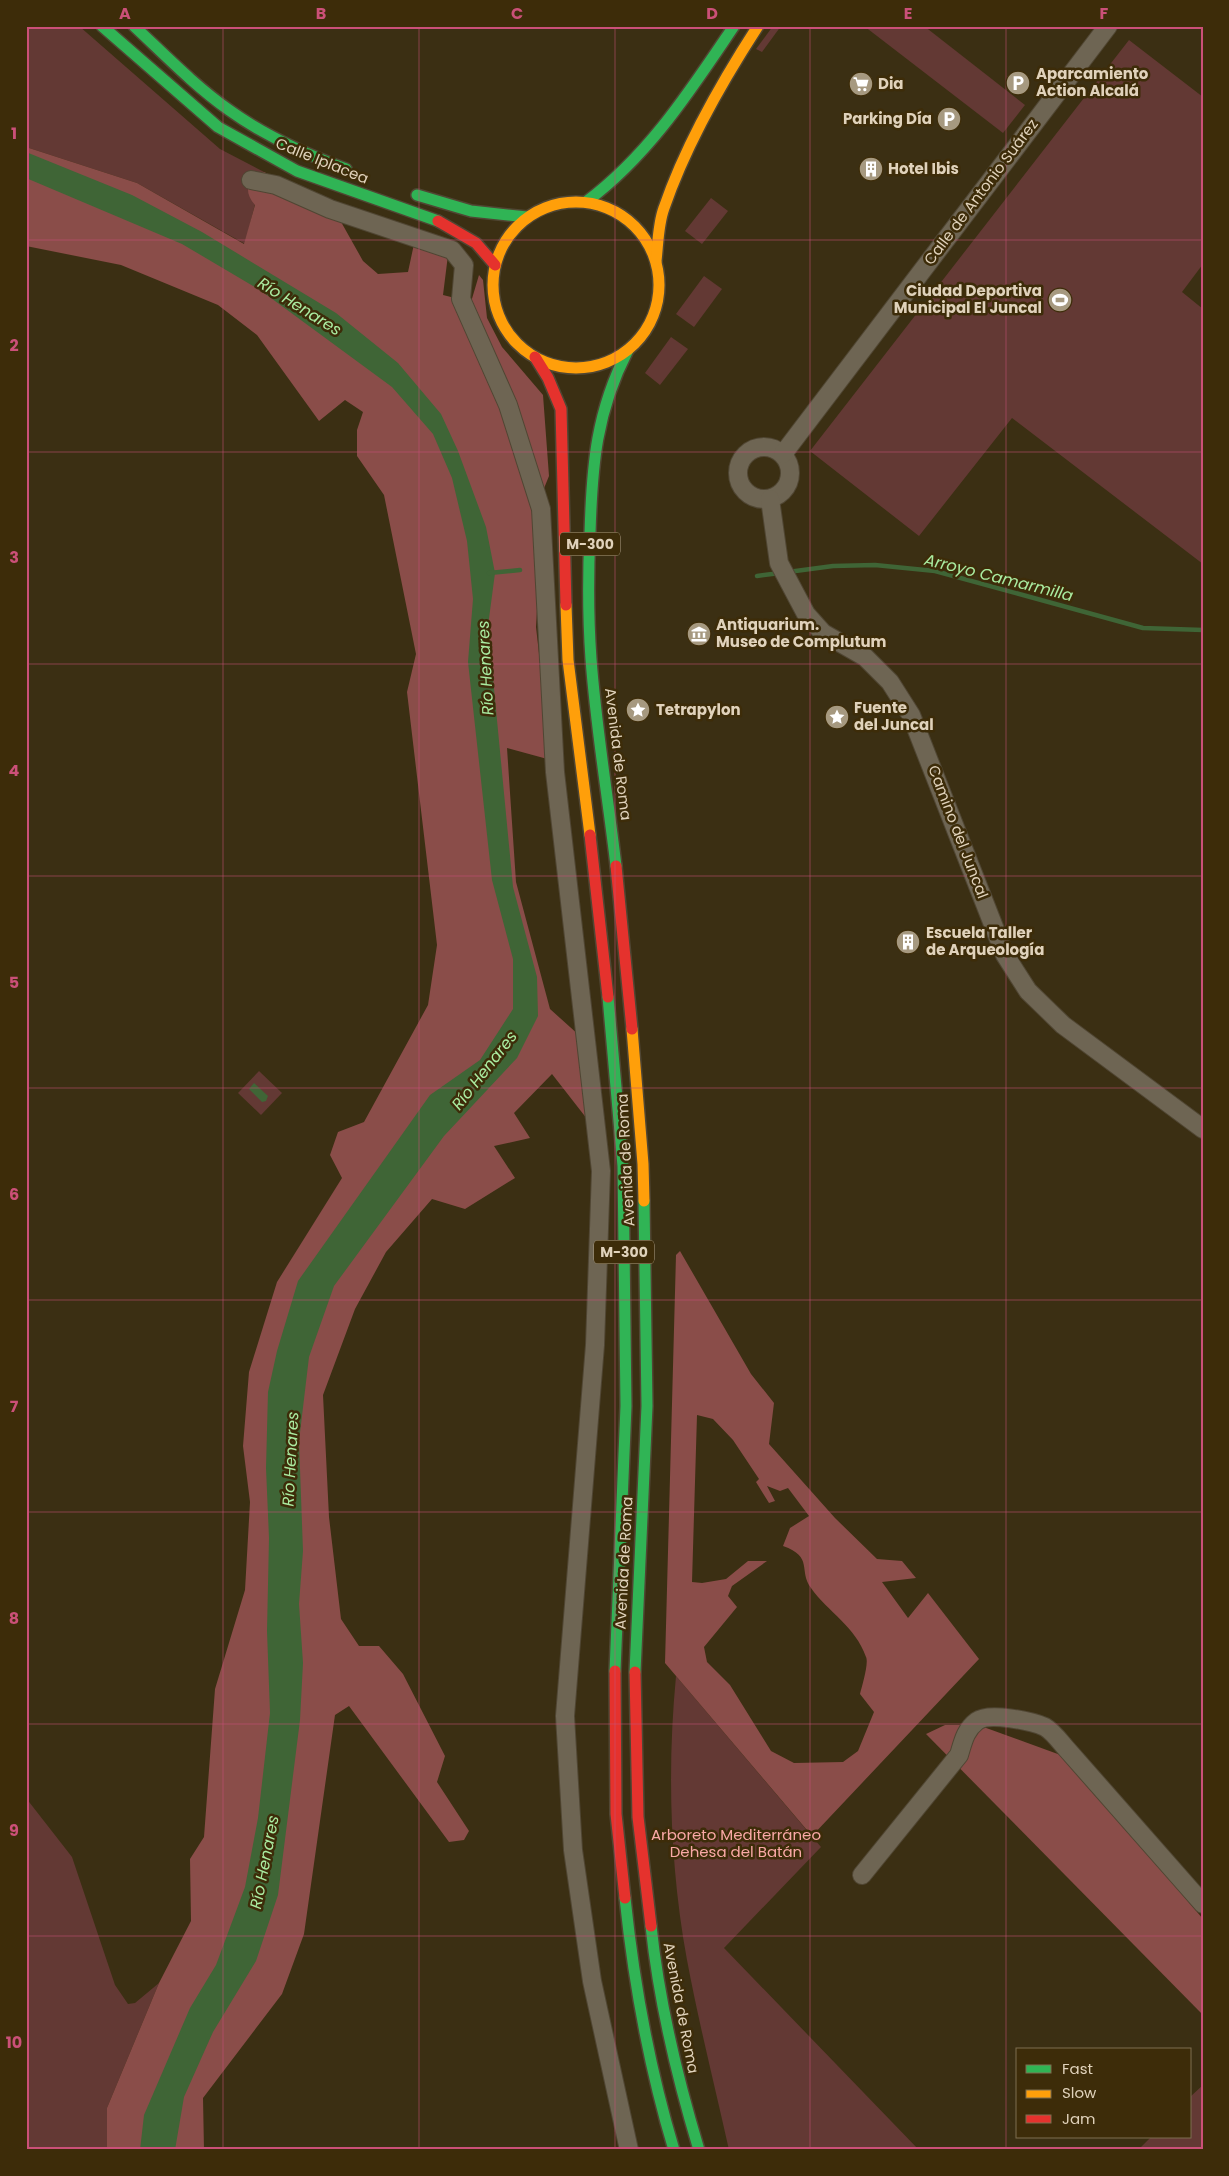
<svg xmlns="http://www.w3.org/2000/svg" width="1229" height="2176" viewBox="0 0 1229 2176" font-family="Poppins,sans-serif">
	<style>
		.green { fill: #633934 }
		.forest { fill: #8a4d49; fill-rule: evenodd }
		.water { fill: #3f6536 }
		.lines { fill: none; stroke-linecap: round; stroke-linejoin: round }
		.stream { stroke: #3f6536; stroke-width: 4.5 }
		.street-casing { stroke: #504633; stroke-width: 20 }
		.fast-casing { stroke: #504633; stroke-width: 14 }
		.slow-casing { stroke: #504633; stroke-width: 14 }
		.jam-casing { stroke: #504633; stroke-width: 14 }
		.street { stroke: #6e6553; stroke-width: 18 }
		.fast { stroke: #30b455; stroke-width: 11 }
		.slow { stroke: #ff9f0a; stroke-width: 11 }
		.jam { stroke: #e5322d; stroke-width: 11 }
		.grid { fill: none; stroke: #cb5078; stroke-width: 1; stroke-opacity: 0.55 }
		.labels { text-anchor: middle; stroke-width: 5; stroke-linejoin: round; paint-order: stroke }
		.shield { fill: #3d2c09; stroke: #afa086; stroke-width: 1 }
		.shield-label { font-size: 14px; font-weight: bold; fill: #e0d2bb }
		.poi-label { font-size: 15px; font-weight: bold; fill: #e0d2bb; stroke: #3d2c09; text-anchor: start }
		.street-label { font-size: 15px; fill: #e0d2bb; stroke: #3d2c09 }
		.park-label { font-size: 15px; fill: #f9a8a6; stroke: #3d2c09 }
		.water-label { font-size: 16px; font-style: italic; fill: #aaeca1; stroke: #3d2c09 }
		.neatline { fill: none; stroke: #cb5078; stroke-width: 2 }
		.grid-label { font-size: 16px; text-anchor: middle; font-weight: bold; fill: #cb5078 }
	</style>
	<rect width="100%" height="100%" fill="#3b2f13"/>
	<!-- green -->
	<g class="green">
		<path d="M26,26H79L220,149L264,172L251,178L255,204L245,244L137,183L26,147Z"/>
		<path d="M773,26H781L762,52L756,49Z"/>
		<path d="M864,26H924L1025,105L1003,133Z"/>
		<path d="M1129,40L1203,97V264L1182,292L1203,309V564L1012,418L919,536L810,451Z"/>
		<path d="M711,198L728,211L702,244L685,231Z"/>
		<path d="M704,276L722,289L694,327L676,314Z"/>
		<path d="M671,337L688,349L660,385L645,373Z"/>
		<path d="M259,1071L282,1093L261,1115L238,1093Z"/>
		<path d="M676,1676L821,1847L724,1948L919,2150H729C715,2087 699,2024 687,1960C670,1866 667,1771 676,1676Z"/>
		<path d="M26,1798L72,1857L115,1985L128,2004L135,2003L159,1983L107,2108V2150H26Z"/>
		<path d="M1203,2085V2150H1138L1151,2137H1190V2097Z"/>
	</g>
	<!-- forest -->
	<g class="forest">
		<path d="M26,147L137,183L244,244L255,205C247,196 246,188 251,178L264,172L331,204L363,261L378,274L408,272L414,244L448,255L443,295L471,302L479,275L483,280L487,318L502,347L543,395L549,476L536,508L539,579L536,627L551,760L507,748L516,882L550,1009L580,1036L591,1124L552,1074L514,1113L530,1138L494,1146L515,1178L465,1209L432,1199L386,1252L355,1309L323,1395L329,1517L341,1619L359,1646H379L403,1674L445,1756L437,1782L469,1831L464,1840L449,1842L349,1706L335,1715L304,1934L282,1994L203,2098L204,2150H107V2108L159,1983L191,1921L190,1859L204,1837L215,1689L245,1590L250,1502L243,1446L249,1372L277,1282L342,1178L330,1155L338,1132L364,1122L428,1005L437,945L407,692L416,654L384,495L357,456V430L363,412L345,400L319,421L257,335L218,305L121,265L26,246Z"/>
		<path d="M680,1251L751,1374L774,1403L769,1444L835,1518L877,1559L902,1561L916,1578L882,1582L908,1618L928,1593L979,1659L812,1836L665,1663L676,1255ZM697,1415L713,1419L733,1440L759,1479L756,1482L769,1503L775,1501L767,1486L780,1491L788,1488L809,1516L790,1528L783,1546C814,1557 798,1570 811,1588C828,1612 856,1627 866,1657C869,1663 862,1686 860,1694L874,1712L858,1751L843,1762L794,1763L771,1751L730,1685L707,1662L704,1647L737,1607L728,1596L732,1586L767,1561H748L726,1579L702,1583L692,1582Z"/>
		<path d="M945,1725H978L1066,1757L1203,1919V2015L926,1734Z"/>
	</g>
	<!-- water -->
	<g class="water">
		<path d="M26,152L132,195L202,232L336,313L398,363L441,414L458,451L486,527L495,573L488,626L513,887L537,977L538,1016L517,1058L444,1136L334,1286L309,1357L299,1441L303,1551L299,1604L303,1663L300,1720L278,1895L256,1961L213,2032L184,2097L175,2150H140L144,2115L190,2008L216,1965L245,1887L258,1818L270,1713L267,1631L269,1538L266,1468L268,1392L277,1351L298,1281L430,1095L480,1060L513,1009V959L492,880L468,662L473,599L467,541L452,478L433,434L392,387L260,290L182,244L26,178Z"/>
		<path d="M254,1083L268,1096L266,1101L262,1102L249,1089Z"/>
	</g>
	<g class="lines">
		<!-- stream -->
		<g class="stream">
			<path d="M788,572L833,566L875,565L935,571L1143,628L1203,630"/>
			<path d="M489,573L520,570"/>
			<path d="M757,576L780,573"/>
		</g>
		<!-- street casing -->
		<g class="street-casing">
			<g id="street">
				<path d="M251,180L276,185L330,209L452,250L464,265L461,299L508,405L541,509L555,772L601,1171L595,1345L565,1716L573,1850L592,1981L629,2150"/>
				<circle cx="764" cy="473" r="26"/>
				<path d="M783,454L1108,26"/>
				<path d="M770,499L779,563L806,614L823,633L865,657L890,682L911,715L1005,955L1028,991L1063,1025L1203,1129"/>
				<path d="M862,1875L959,1755C963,1742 965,1730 977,1721C989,1712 1031,1721 1045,1727C1052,1731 1059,1740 1064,1746L1203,1904"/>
			</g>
		</g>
		<!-- fast casing -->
		<g class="fast-casing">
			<g id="fast">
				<path d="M102,26L218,127L297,171L438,221"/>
				<path d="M134,26C165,55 195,86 229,110C265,136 305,154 346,169"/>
				<path d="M417,195L471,211L527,217"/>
				<path d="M586,202C649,155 690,91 734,26"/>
				<path d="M616,866C608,797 596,728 591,659C588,617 588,575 590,533C592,465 596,412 628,350"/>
				<path d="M608,997L623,1166L626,1406L615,1671"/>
				<path d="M635,1672L647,1406L644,1201"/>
				<path d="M625,1898C634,1984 649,2067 674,2150"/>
				<path d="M651,1926C659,2002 677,2077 699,2150"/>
			</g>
		</g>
		<!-- slow casing -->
		<g class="slow-casing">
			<g id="slow">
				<circle cx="576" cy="285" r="83"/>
				<path d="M656,261C658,244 658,224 664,208C686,144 721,83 758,26"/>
				<path d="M566,605L568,660L590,835"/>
				<path d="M632,1029L643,1164L644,1201"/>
			</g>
		</g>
		<!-- jam casing -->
		<g class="jam-casing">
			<g id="jam">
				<path d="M438,221L476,243L495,265"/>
				<path d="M535,357L548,378L561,409L566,605"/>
				<path d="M590,835L608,997"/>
				<path d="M616,866L632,1029"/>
				<path d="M615,1671L616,1814L625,1898"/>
				<path d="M635,1672L638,1817L651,1926"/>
			</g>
		</g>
		<!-- street -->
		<use href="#street" class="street"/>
		<!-- fast -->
		<use href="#fast" class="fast"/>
		<!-- slow -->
		<use href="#slow" class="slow"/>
		<!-- jam -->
		<use href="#jam" class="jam"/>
	</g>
	<!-- grid -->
	<path class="grid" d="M223,26V2150M419,26V2150M615,26V2150M810,26V2150M1006,26V2150M26,240H1203M26,452H1203M26,664H1203M26,876H1203M26,1088H1203M26,1300H1203M26,1512H1203M26,1724H1203M26,1936H1203"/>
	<!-- icons -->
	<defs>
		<g id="parking-disc" transform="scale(1.25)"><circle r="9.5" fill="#a69980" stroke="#3d2c09"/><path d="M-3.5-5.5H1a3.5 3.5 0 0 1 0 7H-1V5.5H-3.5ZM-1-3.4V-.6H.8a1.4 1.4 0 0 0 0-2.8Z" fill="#fff"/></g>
		<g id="supermarket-disc" transform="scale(1.25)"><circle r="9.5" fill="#a69980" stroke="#3d2c09"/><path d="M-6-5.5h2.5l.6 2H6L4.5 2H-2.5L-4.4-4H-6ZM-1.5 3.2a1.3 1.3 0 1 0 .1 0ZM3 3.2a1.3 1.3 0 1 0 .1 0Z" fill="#fff"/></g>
		<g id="building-disc" transform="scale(1.25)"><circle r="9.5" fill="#a69980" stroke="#3d2c09"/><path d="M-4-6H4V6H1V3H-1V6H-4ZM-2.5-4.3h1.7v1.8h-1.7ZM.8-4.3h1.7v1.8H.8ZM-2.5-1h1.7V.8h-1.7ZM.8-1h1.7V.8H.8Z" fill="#fff"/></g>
		<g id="stadium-disc" transform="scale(1.25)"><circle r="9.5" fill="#a69980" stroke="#3d2c09"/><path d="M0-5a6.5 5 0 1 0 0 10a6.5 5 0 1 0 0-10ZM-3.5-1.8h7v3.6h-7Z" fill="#fff"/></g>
		<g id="museum-disc" transform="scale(1.25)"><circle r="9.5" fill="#a69980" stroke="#3d2c09"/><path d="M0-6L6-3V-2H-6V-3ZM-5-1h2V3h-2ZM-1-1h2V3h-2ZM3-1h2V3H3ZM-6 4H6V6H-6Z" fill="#fff"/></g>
		<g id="sight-disc" transform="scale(1.25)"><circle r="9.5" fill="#a69980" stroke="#3d2c09"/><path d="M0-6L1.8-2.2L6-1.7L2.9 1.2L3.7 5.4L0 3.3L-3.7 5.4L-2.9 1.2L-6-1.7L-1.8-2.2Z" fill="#fff"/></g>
	</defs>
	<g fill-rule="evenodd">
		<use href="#parking-disc" x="1018" y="83"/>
		<use href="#supermarket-disc" x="861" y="84"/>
		<use href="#parking-disc" x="949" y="119"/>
		<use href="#building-disc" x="871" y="169"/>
		<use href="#stadium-disc" x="1060" y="300"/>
		<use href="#museum-disc" x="699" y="634"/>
		<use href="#sight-disc" x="638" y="710"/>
		<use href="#sight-disc" x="837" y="717"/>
		<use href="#building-disc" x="908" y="942"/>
	</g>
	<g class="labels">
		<!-- shield labels -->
		<g class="shield">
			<rect x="560" y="532.5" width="60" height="23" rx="4"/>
			<rect x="594" y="1240.5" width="60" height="23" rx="4"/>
		</g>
		<g class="shield-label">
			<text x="590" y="549">M-300</text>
			<text x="624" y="1257">M-300</text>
		</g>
		<!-- poi labels -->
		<g class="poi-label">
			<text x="1036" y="79">Aparcamiento<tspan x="1036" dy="17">Action Alcalá</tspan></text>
			<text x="878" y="89">Dia</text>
			<text x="932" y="124" text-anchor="end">Parking Día</text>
			<text x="888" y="174">Hotel Ibis</text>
			<text x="1042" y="296" text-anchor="end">Ciudad Deportiva<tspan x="1042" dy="17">Municipal El Juncal</tspan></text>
			<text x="716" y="630">Antiquarium.<tspan x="716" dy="17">Museo de Complutum</tspan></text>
			<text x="854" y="713">Fuente<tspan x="854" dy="17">del Juncal</tspan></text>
			<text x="656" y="715">Tetrapylon</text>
			<text x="926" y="938">Escuela Taller<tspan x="926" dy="17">de Arqueología</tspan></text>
		</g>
		<!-- street labels -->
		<g class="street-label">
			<text transform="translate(322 161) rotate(22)" y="5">Calle Iplacea</text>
			<text transform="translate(981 192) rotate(-53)" y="5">Calle de Antonio Suárez</text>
			<text transform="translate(618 754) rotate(83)" y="5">Avenida de Roma</text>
			<text transform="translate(958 832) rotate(69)" y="5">Camino del Juncal</text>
			<text transform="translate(626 1160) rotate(-93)" y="5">Avenida de Roma</text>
			<text transform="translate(624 1563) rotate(-87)" y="5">Avenida de Roma</text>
			<text transform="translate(681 2008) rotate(79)" y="5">Avenida de Roma</text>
		</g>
		<!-- park labels -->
		<g class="park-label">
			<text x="736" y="1840">Arboreto Mediterráneo<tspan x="736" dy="17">Dehesa del Batán</tspan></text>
		</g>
		<!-- water labels -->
		<g class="water-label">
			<text transform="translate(300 306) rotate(32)" y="6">Río Henares</text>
			<text transform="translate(999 577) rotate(14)" y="6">Arroyo Camarmilla</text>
			<text transform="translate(485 668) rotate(-93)" y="6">Río Henares</text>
			<text transform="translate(484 1070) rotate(-52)" y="6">Río Henares</text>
			<text transform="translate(290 1459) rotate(-87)" y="6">Río Henares</text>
			<text transform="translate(264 1862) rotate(-79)" y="6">Río Henares</text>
		</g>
	</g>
	<!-- border -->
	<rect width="1229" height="2176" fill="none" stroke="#3d2c09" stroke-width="55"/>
	<!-- legend -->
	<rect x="1016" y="2048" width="175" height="90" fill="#3d2c09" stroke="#7e6e50"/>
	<rect x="1026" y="2065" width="25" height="8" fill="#30b455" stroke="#7e6e50"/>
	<text x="1062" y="2074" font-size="15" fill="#e0d2bb">Fast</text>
	<rect x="1026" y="2090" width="25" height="8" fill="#ff9f0a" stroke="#7e6e50"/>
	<text x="1062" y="2098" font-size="15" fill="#e0d2bb">Slow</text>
	<rect x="1026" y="2115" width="25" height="8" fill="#e5322d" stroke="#7e6e50"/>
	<text x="1062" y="2124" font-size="15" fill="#e0d2bb">Jam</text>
	<rect x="28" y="28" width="1174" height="2120" class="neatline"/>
	<g class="grid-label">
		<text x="125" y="19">A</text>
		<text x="321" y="19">B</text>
		<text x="517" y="19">C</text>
		<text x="712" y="19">D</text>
		<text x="908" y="19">E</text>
		<text x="1104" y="19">F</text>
		<text x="14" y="139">1</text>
		<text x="14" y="351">2</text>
		<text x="14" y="563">3</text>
		<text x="14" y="776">4</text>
		<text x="14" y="988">5</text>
		<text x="14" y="1200">6</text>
		<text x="14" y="1412">7</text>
		<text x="14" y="1624">8</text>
		<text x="14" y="1836">9</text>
		<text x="14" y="2048">10</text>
	</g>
</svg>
